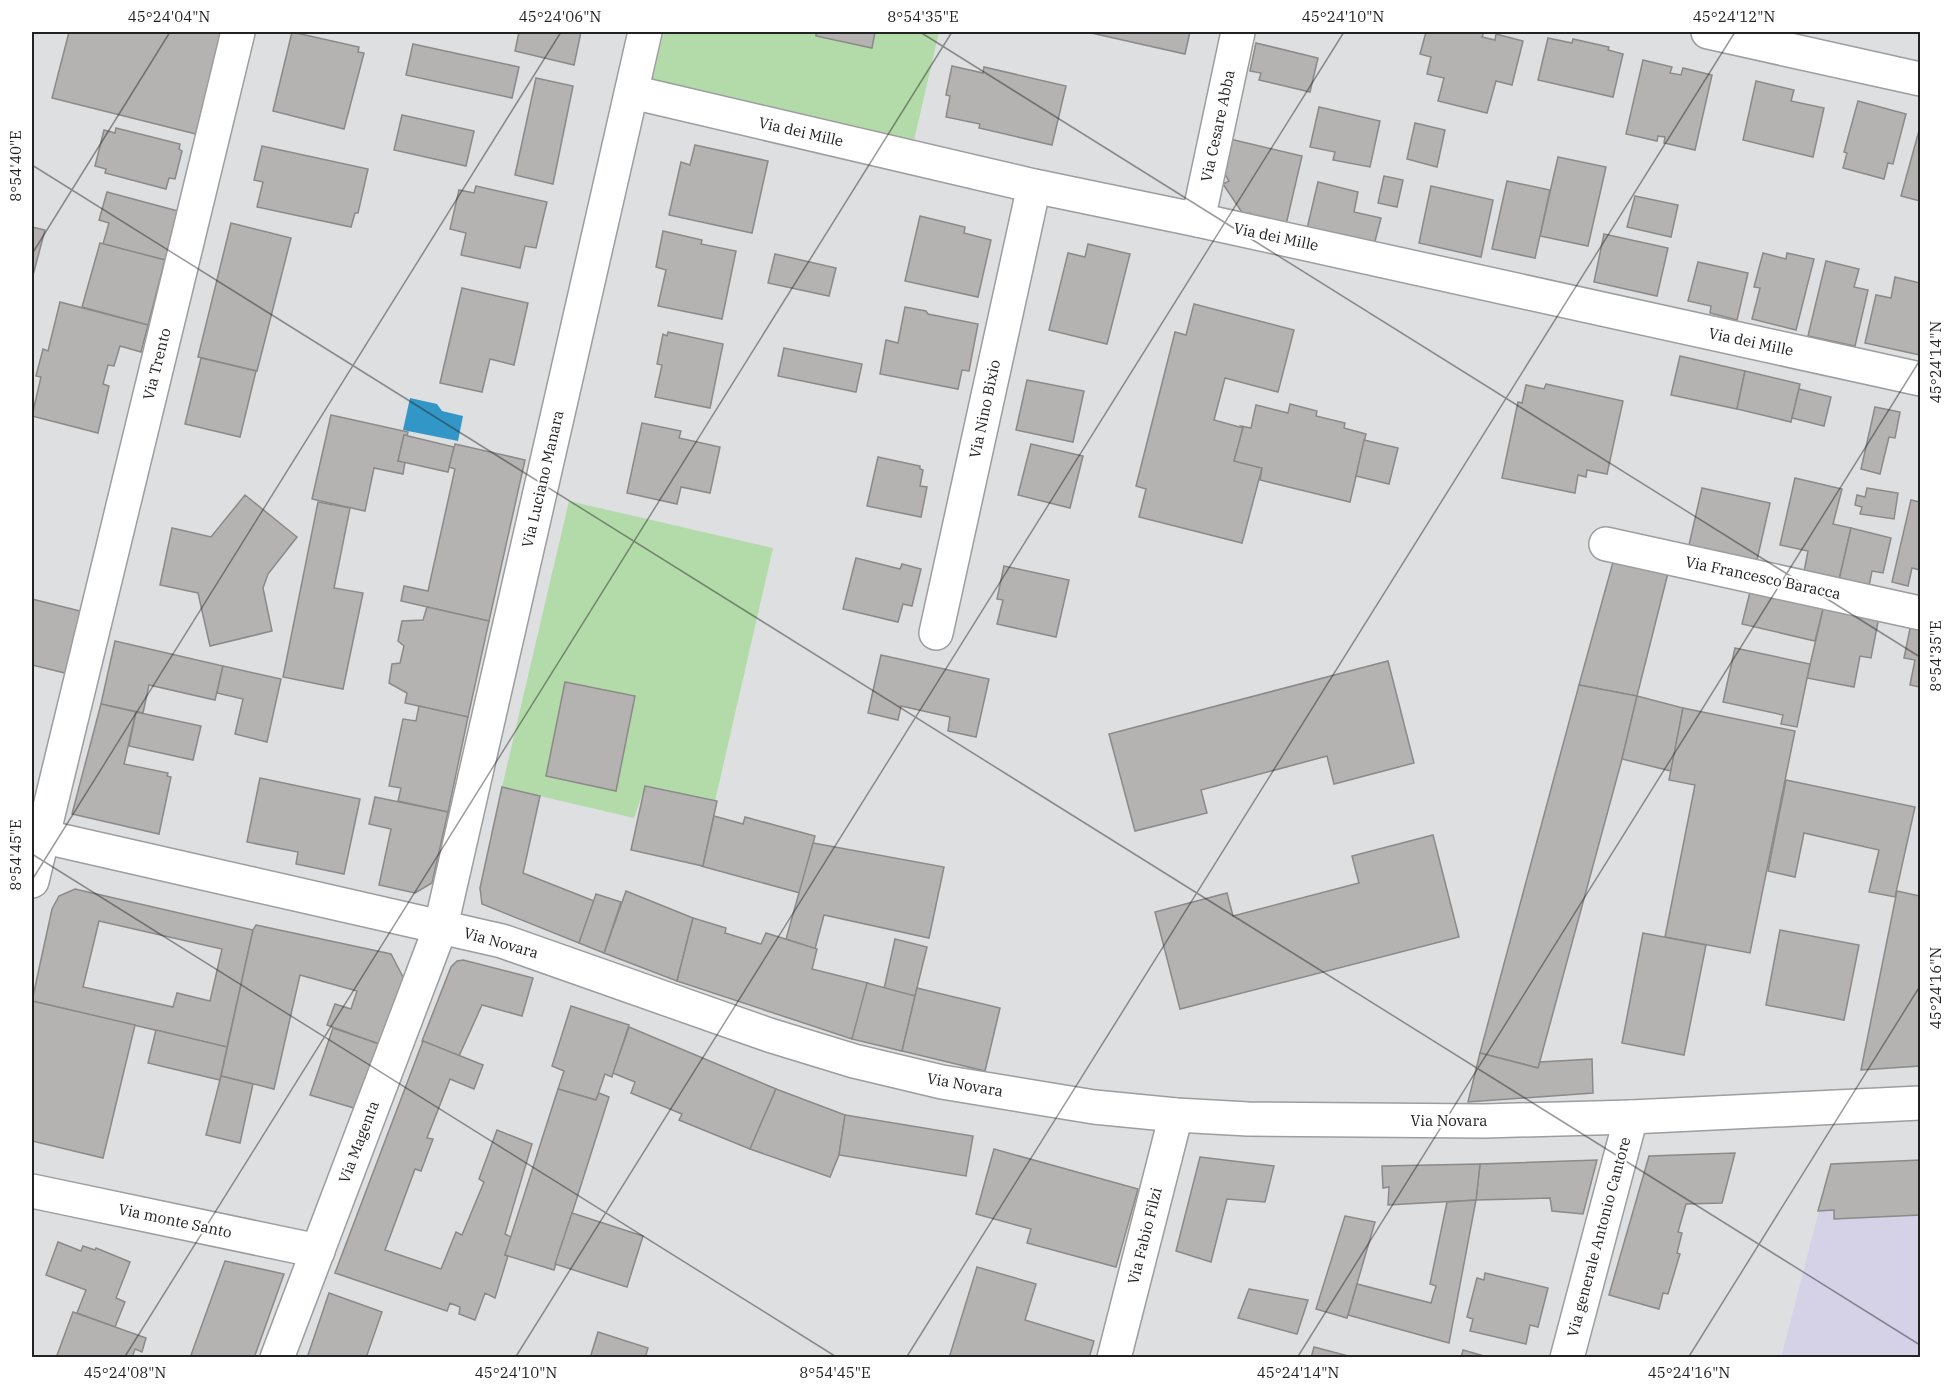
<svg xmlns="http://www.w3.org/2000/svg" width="1952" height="1389" viewBox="0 0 1952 1389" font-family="'IBM Plex Serif',serif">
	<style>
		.industrial { fill: #d5d2e8 }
		.green { fill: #b3daa9 }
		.water { fill: #3296c6 }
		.building { fill: #b5b3b2; stroke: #8c8989; stroke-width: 1.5; fill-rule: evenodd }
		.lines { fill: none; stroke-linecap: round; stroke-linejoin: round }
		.minor-casing { stroke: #9c9d9f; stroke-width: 36 }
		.minor { stroke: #fff; stroke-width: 33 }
		.ticks { fill: none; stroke: #212222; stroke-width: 1.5; stroke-opacity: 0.45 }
		.labels { text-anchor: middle; stroke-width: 4.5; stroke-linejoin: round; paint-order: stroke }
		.street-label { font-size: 15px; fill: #212222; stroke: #fff }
		.neatline { fill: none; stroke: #212222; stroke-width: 2 }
		.ticks-label { font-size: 15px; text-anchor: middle; fill: #212222 }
	</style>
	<rect width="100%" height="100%" fill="#dddfe1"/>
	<!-- industrial -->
	<path class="industrial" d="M1920,1160V1357L1781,1358L1831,1164Z"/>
	<!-- green -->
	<g class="green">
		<path d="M664,32H939L912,149L650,89Z"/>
		<path d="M569,501L773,548L715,801L645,786L634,818L502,787Z"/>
	</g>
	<!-- water -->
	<path class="water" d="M410,398L437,404L442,411L463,416L458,441L403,430Z"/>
	<!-- building -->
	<g class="building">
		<path d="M69,32H221L196,134L52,98Z"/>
		<path d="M292,32L359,47L358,52L364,53L344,129L273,111Z"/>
		<path d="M519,32H581L574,65L515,51Z"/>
		<path d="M816,32H875L872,48L816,36Z"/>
		<path d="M1087,32H1190L1185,54Z"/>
		<path d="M1426,32H1484L1482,37L1495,40L1496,34L1523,41L1512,85L1496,81L1487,113L1438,101L1444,78L1427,74L1431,57L1420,54Z"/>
		<path d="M1548,38L1572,43L1573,39L1609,47L1608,50L1623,54L1613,97L1538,80Z"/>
		<path d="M1256,43L1318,58L1310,92L1259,80L1261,73L1250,71Z"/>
		<path d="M413,44L519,67L512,98L406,75Z"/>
		<path d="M1643,60L1672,67L1670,73L1681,75L1683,68L1712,75L1695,150L1664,143L1665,137L1658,136L1657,141L1626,134Z"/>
		<path d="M952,66L983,73L984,67L1066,86L1052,145L979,128L980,124L946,117L950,96L946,95Z"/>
		<path d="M536,78L573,86L553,184L515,175Z"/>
		<path d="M1756,81L1794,90L1791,101L1824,108L1813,157L1743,140Z"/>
		<path d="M1858,101L1906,114L1893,164L1888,163L1884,179L1843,168L1847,153L1844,152Z"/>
		<path d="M1319,107L1380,121L1370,167L1333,160L1335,152L1310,147Z"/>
		<path d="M402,115L474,131L466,166L394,150Z"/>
		<path d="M1415,123L1445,130L1437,167L1407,159Z"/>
		<path d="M1920,127V201L1901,196Z"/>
		<path d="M116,128L180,144L179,149L182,151L175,179L169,178L166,189L105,173L106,169L95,166L104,130L115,133Z"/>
		<path d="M1230,139L1302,156L1285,229L1256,222L1250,213L1245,217L1223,184L1229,181L1223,171Z"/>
		<path d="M695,145L768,161L752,233L669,215L681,162L690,165Z"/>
		<path d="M262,146L368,169L358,213H355L351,227L257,207L263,182L254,180Z"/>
		<path d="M1558,157L1606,167L1588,246L1540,236Z"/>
		<path d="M1384,176L1403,180L1397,207L1378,203Z"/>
		<path d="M1507,181L1550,190L1535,258L1492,249Z"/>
		<path d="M1318,182L1358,192L1354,212L1381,218L1373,249L1306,233Z"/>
		<path d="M476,186L547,202L536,248L525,246L520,268L461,255L466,233L450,229L459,190L474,193Z"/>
		<path d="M1431,186L1493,200L1481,257L1419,243Z"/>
		<path d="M107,192L178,211L165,260L103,244L109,223L99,220Z"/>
		<path d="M1635,196L1678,205L1671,237L1627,227Z"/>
		<path d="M920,216L965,227L964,233L991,240L978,297L905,281Z"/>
		<path d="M231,223L291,238L257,371L198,357Z"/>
		<path d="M32,227L45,230L32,279Z"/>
		<path d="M663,231L702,240L701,244L736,251L722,319L658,306L666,270L656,267Z"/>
		<path d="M1604,234L1668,248L1657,296L1594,282Z"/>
		<path d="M100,243L165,260L148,325L82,307Z"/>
		<path d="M1088,244L1130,254L1107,344L1049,330L1068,253L1085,257Z"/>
		<path d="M1763,253L1786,259L1787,253L1814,259L1796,330L1752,319L1760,288L1754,287Z"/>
		<path d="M775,254L836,268L829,296L768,283Z"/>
		<path d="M1826,261L1859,269L1854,287L1868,290L1855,346L1808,336Z"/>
		<path d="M1698,262L1748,273L1737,320L1710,313L1711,306L1688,301Z"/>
		<path d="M1895,277L1920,283V355L1865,343L1876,295L1891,298Z"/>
		<path d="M462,288L528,303L514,365L490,359L482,392L440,383Z"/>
		<path d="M60,302L148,325L141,352L120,346L114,366L108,365L103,384L109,386L98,433L32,416L41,377L36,376L43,349L48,351Z"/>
		<path d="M1194,304L1294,330L1278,392L1225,378L1214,420L1243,428L1234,461L1262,468L1242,543L1139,517L1146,489L1136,486L1175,332L1186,335Z"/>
		<path d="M905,307L926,311L928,314L978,324L969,371L962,370L958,389L880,374L886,340L898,343Z"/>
		<path d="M668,332L723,344L710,408L655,397L662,365L657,364L663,334L667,336Z"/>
		<path d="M784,348L862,364L856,392L778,376Z"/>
		<path d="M1680,356L1745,371L1737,409L1671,395Z"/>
		<path d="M201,358L256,371L240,437L185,424Z"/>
		<path d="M1745,371L1800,384L1791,422L1737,409Z"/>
		<path d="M1027,380L1084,391L1073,442L1016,430Z"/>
		<path d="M1546,384L1623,401L1607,474L1587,470L1586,477L1578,475L1575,493L1502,478L1518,402L1522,403L1526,385L1544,389Z"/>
		<path d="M1799,389L1831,397L1824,426L1792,418Z"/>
		<path d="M1290,404L1317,411L1316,416L1345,423L1344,428L1366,434L1350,502L1260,480L1262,468L1234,461L1243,428L1241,426L1251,428L1256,405L1288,413Z"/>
		<path d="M1875,407L1900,412L1895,438L1889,437L1880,474L1861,469Z"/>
		<path d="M331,415L408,432L407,436L404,435L398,461L405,462L403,474L374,468L365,511L312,499Z"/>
		<path d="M642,423L681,431L679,438L720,447L710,493L681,487L677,504L627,493Z"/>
		<path d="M404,435L454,447L448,472L398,461Z"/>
		<path d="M1364,440L1398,448L1389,484L1356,476Z"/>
		<path d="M455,444L525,460L489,621L401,601L404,586L428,591L455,469L449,467Z"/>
		<path d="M1031,444L1083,456L1070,508L1018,495Z"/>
		<path d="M878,457L920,466V469L923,470L920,486L927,487L921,517L867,506Z"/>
		<path d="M1795,478L1842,489L1833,524L1851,528L1839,580L1804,572L1808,551L1780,545Z"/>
		<path d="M1702,488L1770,503L1757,560L1689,545Z"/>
		<path d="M1867,488L1898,493L1894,519L1860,514L1862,507L1855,505L1857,495L1865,497Z"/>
		<path d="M245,495L297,537L268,574L263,588L272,631L210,646L198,593L160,585L172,528L211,537Z"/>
		<path d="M1911,500L1920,502V570L1912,568L1908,586L1892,582Z"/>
		<path d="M318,502L350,508L334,588L363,593L343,689L283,677Z"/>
		<path d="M1851,528L1891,538L1883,573L1872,571L1869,586L1839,580Z"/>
		<path d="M856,558L900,569L902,564L921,569L912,606L903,604L898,622L843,609Z"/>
		<path d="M1613,562L1668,573L1637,696L1579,685Z"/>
		<path d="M1004,566L1069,580L1056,637L997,624L1003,600L997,599Z"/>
		<path d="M1751,588L1824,605L1815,641L1742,624Z"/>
		<path d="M32,599L84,612L69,674L32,665Z"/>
		<path d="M1824,605L1879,617L1871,658L1860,656L1854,687L1807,678Z"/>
		<path d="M427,607L489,621L468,717L405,703L407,693L389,683L392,664L400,663L404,646L398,641L402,621L423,620Z"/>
		<path d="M1911,624L1920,626V687L1910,685L1915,660L1904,658Z"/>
		<path d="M115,641L223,666L215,700L149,685L143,713L101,704Z"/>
		<path d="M1735,648L1810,664L1797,727L1781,724L1783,715L1723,702Z"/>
		<path d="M881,655L989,679L976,737L948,731L950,717L901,706L898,720L868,713Z"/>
		<path d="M1388,661L1414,763L1334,784L1327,756L1201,790L1207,813L1135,831L1109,734Z"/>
		<path d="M223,666L281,679L267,742L235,734L243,699L217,693Z"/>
		<path d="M565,682L635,696L616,791L546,776Z"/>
		<path d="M1579,685L1637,696L1622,759L1538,1068L1480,1053Z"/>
		<path d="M1637,696L1683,708L1671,771L1622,759Z"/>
		<path d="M101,704L136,712L124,764L168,773L167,776L171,777L159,834L72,814Z"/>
		<path d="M419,706L468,717L448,812L398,801L401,788L389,786L403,719L416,721Z"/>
		<path d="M1683,708L1795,731L1750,953L1665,937L1695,785L1669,780Z"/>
		<path d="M136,712L201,726L193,760L129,746Z"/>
		<path d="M260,778L360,799L344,874L296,864L298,852L247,842Z"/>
		<path d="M1786,780L1915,807L1895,897L1869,892L1879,850L1804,833L1795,877L1768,871Z"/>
		<path d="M645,786L717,801L703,866L631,850Z"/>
		<path d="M502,787L540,796L523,873L594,901L579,943L482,904L480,888Z"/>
		<path d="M375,797L448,812L432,883L415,893L379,885L391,829L369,824Z"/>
		<path d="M714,816L743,824L745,817L815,836L800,893L701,866H703Z"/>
		<path d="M1433,835L1459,937L1180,1009L1155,912L1227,893L1233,916L1359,883L1352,856Z"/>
		<path d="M813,843L944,867L929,938L824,915L815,949L786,939Z"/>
		<path d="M75,889L253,930L227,1047L32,1001L52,909L59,896ZM99,921L222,949L210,1001L177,993L173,1007L83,987Z"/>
		<path d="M626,891L693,918L677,981L604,953Z"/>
		<path d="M1897,891L1920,896V1066L1861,1070Z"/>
		<path d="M596,894L621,902L604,953L579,943Z"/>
		<path d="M693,918L726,928L725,933L761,944L766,933L817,949L812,969L868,983L852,1039L677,981Z"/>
		<path d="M256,925L391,954L404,979L379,1044L327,1025L335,1004L351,1009L357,991L300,975L274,1089L221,1076L253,930Z"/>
		<path d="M1780,930L1859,945L1844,1020L1766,1005Z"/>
		<path d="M1643,933L1706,945L1684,1055L1622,1043Z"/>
		<path d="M895,939L927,947L915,996L884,989Z"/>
		<path d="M463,960L533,978L522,1016L482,1005L459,1056L422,1041L451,967L457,961Z"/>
		<path d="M867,983L915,996L902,1051L852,1039Z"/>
		<path d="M917,988L1000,1008L985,1071L902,1051Z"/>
		<path d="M32,1001L135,1025L103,1158L32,1141Z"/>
		<path d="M571,1006L629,1025L612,1077L605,1074L596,1100L558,1089L564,1071L552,1066Z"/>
		<path d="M629,1027L776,1089L750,1149L679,1120L682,1114L631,1093L635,1082L613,1073Z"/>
		<path d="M333,1028L379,1044L354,1108L310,1095Z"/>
		<path d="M156,1030L227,1047L220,1080L148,1063Z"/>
		<path d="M423,1041L483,1065L474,1089L450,1079L427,1138L433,1139L421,1171L415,1169L385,1250L441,1269L456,1232L462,1235L484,1182L479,1179L497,1130L532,1144L505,1234L511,1237L505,1255L508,1256L495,1298L485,1293L475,1320L459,1314L460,1307L450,1303L447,1311L335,1273Z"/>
		<path d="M1480,1053L1538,1068L1540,1062L1592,1059L1593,1093L1468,1102Z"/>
		<path d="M221,1076L253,1084L240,1143L206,1135Z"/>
		<path d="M558,1089L596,1100L599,1093L609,1097L554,1270L505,1255Z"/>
		<path d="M776,1089L845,1115L839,1155L830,1177L750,1149Z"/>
		<path d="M845,1115L973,1136L966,1176L839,1155Z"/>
		<path d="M994,1149L1138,1189L1116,1267L1027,1243L1031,1229L976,1214Z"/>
		<path d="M1735,1153L1722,1203L1686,1204L1678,1232L1682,1233L1677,1253L1680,1254L1668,1294L1663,1293L1659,1309L1609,1295L1649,1156Z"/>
		<path d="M1200,1157L1274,1166L1265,1202L1227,1199L1211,1262L1176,1251Z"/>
		<path d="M1597,1160L1583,1214L1552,1211L1550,1198L1476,1200L1480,1164Z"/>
		<path d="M1920,1160V1215L1834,1219V1210L1818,1211L1831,1164Z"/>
		<path d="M1480,1164L1476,1200L1388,1205L1389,1187L1383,1188L1382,1166Z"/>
		<path d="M1476,1200L1449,1343L1348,1315L1357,1284L1431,1303L1436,1286L1430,1284L1447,1202Z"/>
		<path d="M572,1213L643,1236L627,1287L555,1264Z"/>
		<path d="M1345,1216L1375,1222L1347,1318L1316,1309Z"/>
		<path d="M58,1242L81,1251L83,1246L95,1250L96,1248L130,1262L116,1298L125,1302L115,1327L77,1313L86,1290L46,1275Z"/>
		<path d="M225,1261L284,1274L254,1358H199L191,1355Z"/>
		<path d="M977,1267L1036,1284L1025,1320L1094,1341L1089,1358H949Z"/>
		<path d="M1485,1273L1548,1288L1538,1327L1530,1325L1526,1344L1470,1331L1473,1319L1467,1317L1477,1278L1484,1280Z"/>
		<path d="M1249,1289L1308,1300L1297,1334L1238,1318Z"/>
		<path d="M329,1293L382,1312L366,1358H307Z"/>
		<path d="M73,1312L146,1338L142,1352L135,1349L132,1358H56Z"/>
		<path d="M598,1332L648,1348L645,1358H590Z"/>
		<path d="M1314,1347L1356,1358H1311Z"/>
		<path d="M1463,1350L1491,1358H1461Z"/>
	</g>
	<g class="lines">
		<!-- minor casing -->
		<g class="minor-casing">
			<g id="minor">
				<path d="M1708,32L1920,79"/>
				<path d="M632,92L1034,186L1198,220L1920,379"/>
				<path d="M1198,220L1238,32"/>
				<path d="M1606,544L1920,613"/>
				<path d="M936,633L1034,186"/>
				<path d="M32,834L502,941L769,1035L854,1061L942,1082L1094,1107L1176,1115L1248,1119L1484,1121L1631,1117L1920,1103"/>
				<path d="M32,881L238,32"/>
				<path d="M32,1191L318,1251"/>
				<path d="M277,1358L441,926L645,32"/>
				<path d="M1114,1358L1176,1115"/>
				<path d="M1567,1358L1631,1117"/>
			</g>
		</g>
		<!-- minor -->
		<use href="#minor" class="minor"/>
	</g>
	<!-- ticks -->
	<path class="ticks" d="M920,32L1920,657M32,165L1920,1345M32,254L170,32M32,854L838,1358M32,880L561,32M124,1358L952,32M515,1358L1344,32M906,1358L1735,32M1297,1358L1920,360M1688,1358L1920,986"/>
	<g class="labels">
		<!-- street labels -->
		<g class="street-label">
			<text transform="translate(1218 126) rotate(-78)" y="5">Via Cesare Abba</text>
			<text transform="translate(801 132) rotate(13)" y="5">Via dei Mille</text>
			<text transform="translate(1276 237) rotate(12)" y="5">Via dei Mille</text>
			<text transform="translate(1751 342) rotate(12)" y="5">Via dei Mille</text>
			<text transform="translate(157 364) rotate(-76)" y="5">Via Trento</text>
			<text transform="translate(985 409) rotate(-78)" y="5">Via Nino Bixio</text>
			<text transform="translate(543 479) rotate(-77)" y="5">Via Luciano Manara</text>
			<text transform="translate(1763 578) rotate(12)" y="5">Via Francesco Baracca</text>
			<text transform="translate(501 943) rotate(16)" y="5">Via Novara</text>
			<text transform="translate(965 1085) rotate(10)" y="5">Via Novara</text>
			<text x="1449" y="1126">Via Novara</text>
			<text transform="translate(359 1142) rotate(-69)" y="5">Via Magenta</text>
			<text transform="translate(175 1221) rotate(12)" y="5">Via monte Santo</text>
			<text transform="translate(1145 1236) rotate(-76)" y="5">Via Fabio Filzi</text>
			<text transform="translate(1599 1237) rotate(-75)" y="5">Via generale Antonio Cantore</text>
		</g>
	</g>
	<!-- border -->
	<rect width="1952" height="1389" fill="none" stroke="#ffffff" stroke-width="66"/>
	<rect x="33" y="33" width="1886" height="1323" class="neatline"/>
	<g class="ticks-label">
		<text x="169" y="22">45°24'04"N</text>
		<text x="560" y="22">45°24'06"N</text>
		<text x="923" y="22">8°54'35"E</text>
		<text x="1343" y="22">45°24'10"N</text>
		<text x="1734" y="22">45°24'12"N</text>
		<text transform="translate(16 166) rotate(-90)" y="5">8°54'40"E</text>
		<text transform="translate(1936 362) rotate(-90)" y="5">45°24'14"N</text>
		<text transform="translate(1936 656) rotate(-90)" y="5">8°54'35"E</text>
		<text transform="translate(16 855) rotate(-90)" y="5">8°54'45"E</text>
		<text transform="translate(1936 988) rotate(-90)" y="5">45°24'16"N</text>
		<text x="125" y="1378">45°24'08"N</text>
		<text x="516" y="1378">45°24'10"N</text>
		<text x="835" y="1378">8°54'45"E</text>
		<text x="1298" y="1378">45°24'14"N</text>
		<text x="1689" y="1378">45°24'16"N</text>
	</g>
</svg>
